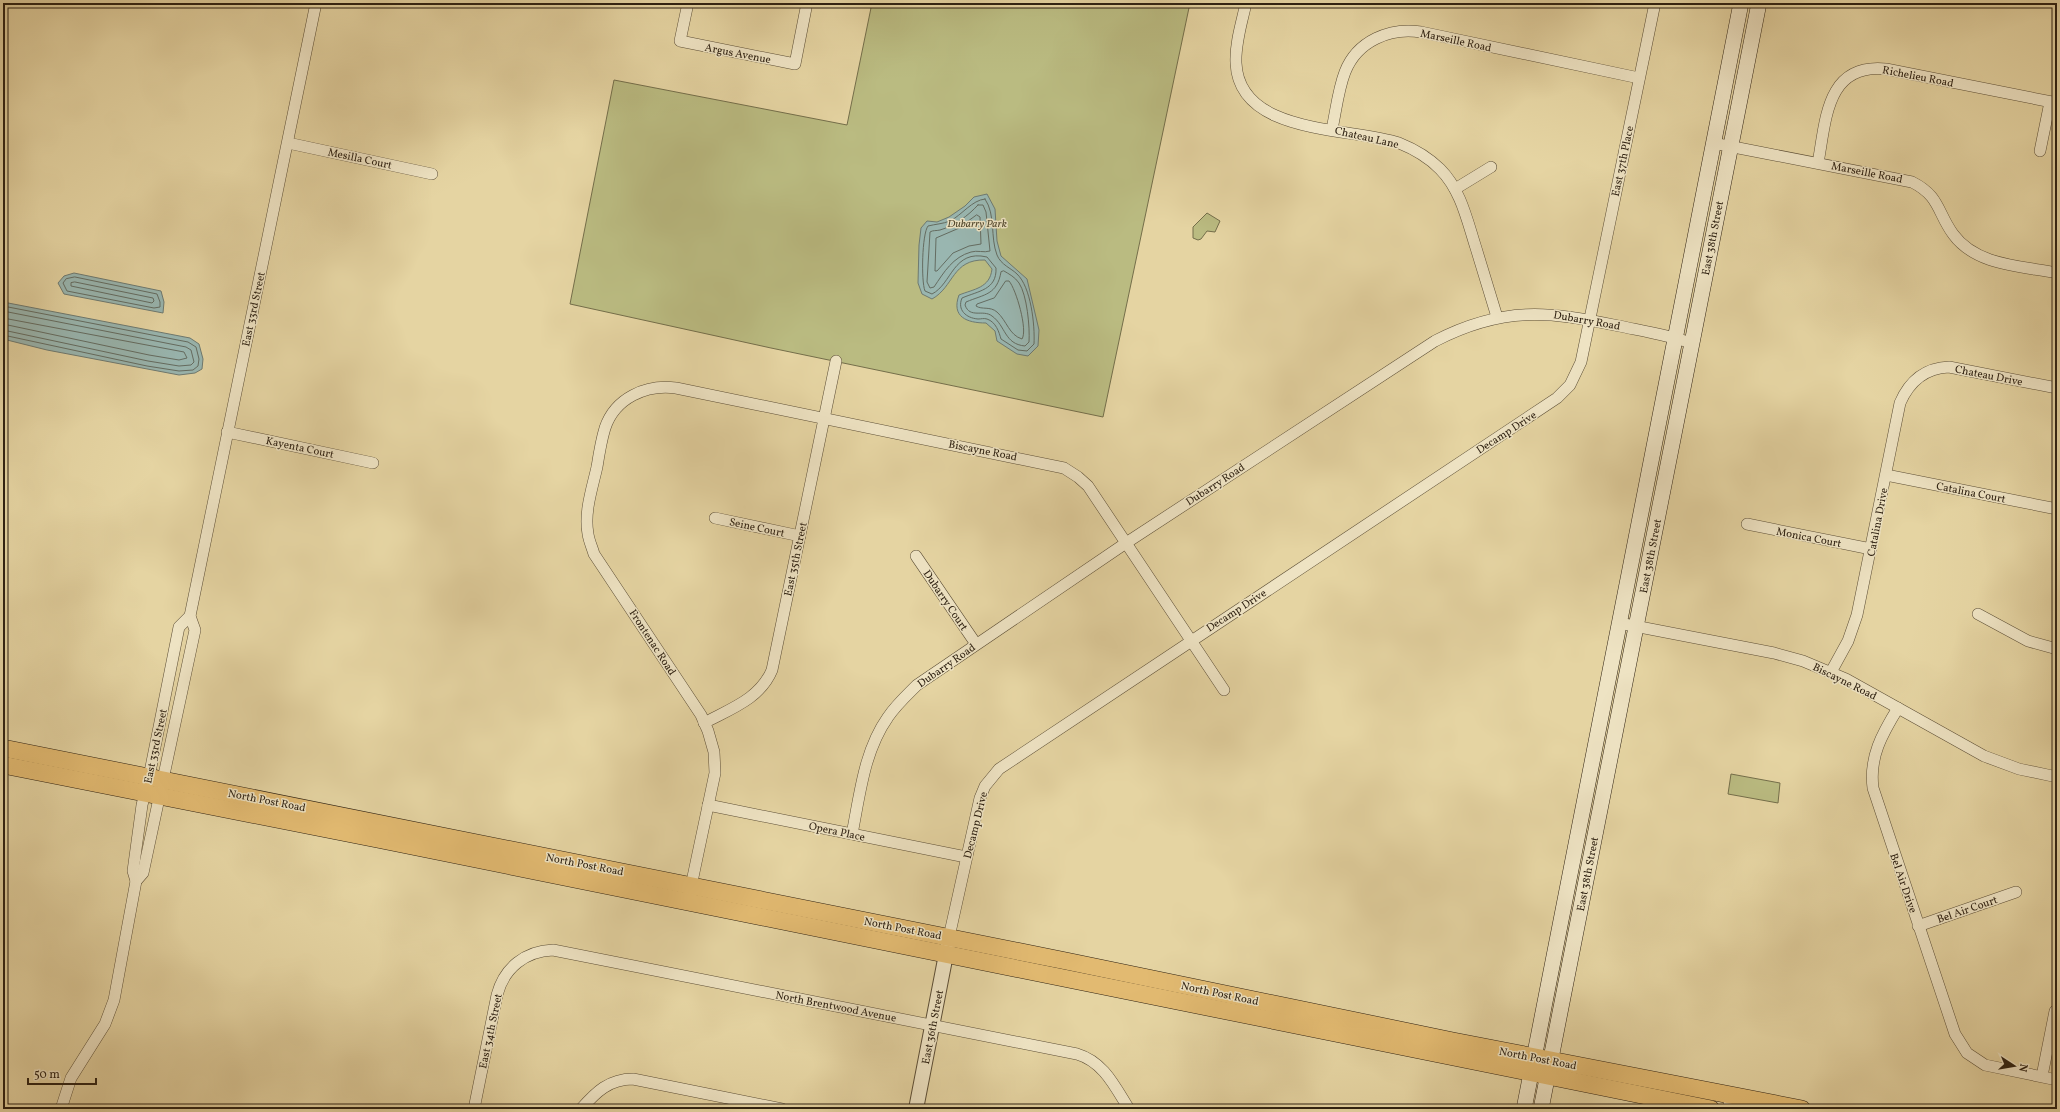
<svg xmlns="http://www.w3.org/2000/svg" width="2060" height="1112" viewBox="0 0 2060 1112" font-family="Vollkorn,serif">
	<style>
		.green { fill: #babb81; stroke: #746e4a }
		.water { fill: #99b6b0; stroke: #6e7a71 }
		.lines { fill: none; stroke-linecap: round; stroke-linejoin: round }
		.shore { stroke: #646c61; stroke-width: 1 }
		.minor-casing { stroke: #5c4e36; stroke-width: 12 }
		.tertiary-casing { stroke: #5c4e36; stroke-width: 16 }
		.secondary-casing { stroke: #2e2112; stroke-width: 16 }
		.primary-casing { stroke: #2e2112; stroke-width: 18 }
		.minor { stroke: #eee3c3; stroke-width: 11 }
		.tertiary { stroke: #eee3c3; stroke-width: 14 }
		.secondary { stroke: #eee3c3; stroke-width: 15 }
		.primary { stroke: #e2ba71; stroke-width: 17 }
		.labels { text-anchor: middle; stroke-width: 3; stroke-linejoin: round; paint-order: stroke }
		.street-label { font-size: 11px; fill: #2e2112; stroke: #eee3c3 }
		.park-label { font-size: 11px; font-style: italic; fill: #51482e; stroke: #eee3c3 }
	</style>
	<rect width="100%" height="100%" fill="#e5d4a2"/>
	<filter id="stains"><feTurbulence type="fractalNoise" baseFrequency=".005" numOctaves="4"/><feColorMatrix values="0 0 0 0 .2 0 0 0 0 .09 0 0 0 0 .02 0 0 0 .5 -.17"/></filter>
	<radialGradient id="worn" r=".72"><stop offset=".6" stop-color="#630" stop-opacity="0"/><stop offset="1" stop-color="#630" stop-opacity=".3"/></radialGradient>
	<!-- green -->
	<g class="green">
		<path d="M872,3H1190L1103,417L771,348L570,304L614,80L847,125Z"/>
		<path d="M1207,213L1220,221L1215,232L1207,231L1201,239L1198,240L1193,238V227Z"/>
		<path d="M1731,774L1780,783L1778,803L1728,794Z"/>
	</g>
	<!-- water -->
	<g class="water">
		<path d="M987,194L995,209L997,241L1001,256L1027,279L1039,330L1038,346L1028,356L1017,354L997,341L995,331L986,323C967,323 951,317 959,295C974,289 990,288 992,269L985,260C952,259 954,287 932,299L922,294L918,283L919,245L921,228L927,221L937,222L949,217L965,206L974,197Z"/>
		<path d="M74,273L161,291L164,302L163,313L64,294L58,283L64,276Z"/>
		<path d="M3,302L190,338L199,344L203,359L202,369L195,373L179,375L47,350L3,339Z"/>
	</g>
	<g class="lines">
		<!-- shore -->
		<g class="shore">
			<path d="M985,199C996,215 990,237 997,255C1001,265 1011,268 1017,274C1031,287 1035,325 1034,344L1027,351L1018,350L1001,339C999,332 996,322 987,319C984,318 981,319 978,319C966,318 957,310 962,298C978,291 997,290 996,268L987,257C953,249 952,284 932,294L925,291C921,281 922,234 928,226C936,224 942,224 950,221C962,215 972,200 985,199Z"/>
			<path d="M978,205H983L986,212L990,251C984,253 977,250 971,252C953,257 944,272 934,287L930,288L927,282L930,232C933,230 936,231 940,230C954,226 968,216 978,205Z"/>
			<path d="M977,215L980,217L981,244L969,246L953,253L937,271H935L936,238L957,229Z"/>
			<path d="M1004,271C1009,274 1015,277 1019,283C1027,295 1030,327 1029,342L1025,346C1004,344 1006,326 992,316C983,309 970,319 965,305L966,302C985,294 997,295 1001,272Z"/>
			<path d="M75,277L157,294L160,302V307L154,308L67,291L63,283L66,279Z"/>
			<path d="M1006,281H1009C1016,289 1028,330 1022,339C1009,335 1007,321 997,312C990,306 982,310 976,306L977,304L994,298Z"/>
			<path d="M75,282L153,298L154,301L152,303L71,286V283Z"/>
			<path d="M3,306L188,342L196,347L199,359L198,366L193,370L179,371L147,366L3,335"/>
			<path d="M3,311L186,347L191,350L194,362L191,365L179,366L148,361L3,330"/>
			<path d="M3,318L184,352L187,358L179,360L149,355L3,324"/>
		</g>
		<!-- minor casing -->
		<g class="minor-casing">
			<g id="minor">
				<path d="M688,3L680,41L795,64L807,3"/>
				<path d="M1246,3C1242,22 1235,43 1236,63C1239,135 1349,127 1399,143C1414,149 1428,157 1440,169C1461,190 1467,220 1476,248C1483,271 1490,294 1497,317"/>
				<path d="M1332,129C1336,111 1338,90 1345,72C1357,41 1390,27 1421,32L1639,78"/>
				<path d="M288,143L432,174"/>
				<path d="M1713,143L1912,182C1940,196 1937,212 1953,234C1976,266 2022,266 2057,273"/>
				<path d="M2040,151L2050,102"/>
				<path d="M1818,163C1826,120 1826,63 1886,69L2057,103"/>
				<path d="M1455,189L1491,167"/>
				<path d="M227,432L373,463"/>
				<path d="M1886,475L2057,509"/>
				<path d="M715,518L800,536"/>
				<path d="M1747,524L1871,549"/>
				<path d="M916,556L976,644"/>
				<path d="M1978,614L2028,641L2057,649"/>
				<path d="M1619,623L1774,653L1803,661L1846,679L1984,756L2019,769L2057,777"/>
				<path d="M1831,672L1848,641L1857,615L1900,403C1909,382 1925,368 1949,367L2057,388"/>
				<path d="M1898,708C1882,734 1869,757 1873,788L1955,1034L1967,1053L1985,1065L2057,1080"/>
				<path d="M704,723C730,709 760,699 772,670L836,361"/>
				<path d="M708,805L966,857"/>
				<path d="M852,834C860,794 864,751 888,717C896,705 907,695 917,685L1126,543L1435,341C1503,306 1548,311 1619,326C1643,331 1668,335 1691,343"/>
				<path d="M136,881L133,871L142,805L149,777L179,627L190,616"/>
				<path d="M690,891L715,773L714,752L708,731L701,715L594,554C592,547 589,541 588,534C584,512 592,489 597,467C599,454 601,441 605,428C615,398 646,384 676,388L1064,468L1078,477L1088,486L1224,690"/>
				<path d="M1918,926L2016,892"/>
				<path d="M949,937L980,798L985,786L999,769L1557,398L1570,385L1581,362L1655,3"/>
				<path d="M2042,1076L2055,1011"/>
				<path d="M61,1109L71,1078L105,1024L114,1000L136,881L143,873L195,630L190,616L316,3"/>
				<path d="M474,1109L497,995C504,968 525,951 553,950L1077,1054C1104,1062 1115,1087 1129,1109"/>
				<path d="M581,1109C596,1092 609,1079 633,1079L782,1109"/>
				<path d="M1728,1109L1731,1095"/>
			</g>
		</g>
		<!-- tertiary casing -->
		<g class="tertiary-casing">
			<path id="tertiary" d="M916,1109L948,944"/>
		</g>
		<!-- secondary casing -->
		<g class="secondary-casing">
			<g id="secondary">
				<path d="M1524,1109L1741,3"/>
				<path d="M1541,1109L1759,3"/>
			</g>
		</g>
		<!-- primary casing -->
		<g class="primary-casing">
			<g id="primary">
				<path d="M3,748L1066,961L1453,1041L1802,1109"/>
				<path d="M3,765L382,840L1711,1109"/>
			</g>
		</g>
		<!-- minor -->
		<use href="#minor" class="minor"/>
		<!-- tertiary -->
		<use href="#tertiary" class="tertiary"/>
		<!-- secondary -->
		<use href="#secondary" class="secondary"/>
		<!-- primary -->
		<use href="#primary" class="primary"/>
	</g>
	<g class="labels">
		<!-- street labels -->
		<g class="street-label">
			<text transform="translate(1456 40) rotate(12)" y="4">Marseille Road</text>
			<text transform="translate(738 53) rotate(11)" y="4">Argus Avenue</text>
			<text transform="translate(1918 76) rotate(11)" y="4">Richelieu Road</text>
			<text transform="translate(1367 137) rotate(13)" y="4">Chateau Lane</text>
			<text transform="translate(360 158) rotate(12)" y="4">Mesilla Court</text>
			<text transform="translate(1622 161) rotate(-78)" y="4">East 37th Place</text>
			<text transform="translate(1867 172) rotate(11)" y="4">Marseille Road</text>
			<text transform="translate(1712 238) rotate(-79)" y="4">East 38th Street</text>
			<text transform="translate(253 309) rotate(-78)" y="4">East 33rd Street</text>
			<text transform="translate(1587 320) rotate(10)" y="4">Dubarry Road</text>
			<text transform="translate(1989 375) rotate(11)" y="4">Chateau Drive</text>
			<text transform="translate(1506 432) rotate(-33)" y="4">Decamp Drive</text>
			<text transform="translate(300 447) rotate(12)" y="4">Kayenta Court</text>
			<text transform="translate(983 450) rotate(11)" y="4">Biscayne Road</text>
			<text transform="translate(1215 484) rotate(-33)" y="4">Dubarry Road</text>
			<text transform="translate(1971 492) rotate(11)" y="4">Catalina Court</text>
			<text transform="translate(1877 522) rotate(-79)" y="4">Catalina Drive</text>
			<text transform="translate(757 527) rotate(12)" y="4">Seine Court</text>
			<text transform="translate(1809 537) rotate(11)" y="4">Monica Court</text>
			<text transform="translate(1650 556) rotate(-79)" y="4">East 38th Street</text>
			<text transform="translate(795 559) rotate(-78)" y="4">East 35th Street</text>
			<text transform="translate(946 600) rotate(56)" y="4">Dubarry Court</text>
			<text transform="translate(1236 610) rotate(-33)" y="4">Decamp Drive</text>
			<text transform="translate(653 642) rotate(57)" y="4">Frontenac Road</text>
			<text transform="translate(946 665) rotate(-35)" y="4">Dubarry Road</text>
			<text transform="translate(1845 681) rotate(26)" y="4">Biscayne Road</text>
			<text transform="translate(155 746) rotate(-78)" y="4">East 33rd Street</text>
			<text transform="translate(267 800) rotate(11)" y="4">North Post Road</text>
			<text transform="translate(975 825) rotate(-76)" y="4">Decamp Drive</text>
			<text transform="translate(837 831) rotate(12)" y="4">Opera Place</text>
			<text transform="translate(585 864) rotate(11)" y="4">North Post Road</text>
			<text transform="translate(1587 874) rotate(-79)" y="4">East 38th Street</text>
			<text transform="translate(1904 883) rotate(71)" y="4">Bel Air Drive</text>
			<text transform="translate(1967 909) rotate(-19)" y="4">Bel Air Court</text>
			<text transform="translate(903 928) rotate(11)" y="4">North Post Road</text>
			<text transform="translate(1220 993) rotate(12)" y="4">North Post Road</text>
			<text transform="translate(836 1006) rotate(11)" y="4">North Brentwood Avenue</text>
			<text transform="translate(932 1027) rotate(-79)" y="4">East 36th Street</text>
			<text transform="translate(490 1031) rotate(-78)" y="4">East 34th Street</text>
			<text transform="translate(1538 1058) rotate(11)" y="4">North Post Road</text>
		</g>
		<!-- park labels -->
		<g class="park-label">
			<text x="977" y="227">Dubarry Park</text>
		</g>
	</g>
	<!-- margin -->
	<rect width="2060" height="1112" fill="none" stroke="#e5d4a2" stroke-width="16"/>
	<rect x="4" y="4" width="2052" height="1104" fill="none" stroke="#2e2112" stroke-width="2"/>
	<rect x="8" y="8" width="2044" height="1096" fill="none" stroke="#2e2112"/>
	<!-- north arrow -->
	<g transform="translate(2014 1066) rotate(102)" stroke="#eee3c3" stroke-width="3" paint-order="stroke">
	<path d="M0-3L7 15L0 10L-7 15Z" fill="#2e2112"/>
	<text y="-6" font-size="11" font-weight="bold" text-anchor="middle" fill="#2e2112">N</text>
	</g>
	<!-- scale -->
	<path d="M28 1078v6h68v-6" fill="none" stroke="#2e2112" stroke-width="2"/>
	<text x="34" y="1078" font-size="12" fill="#2e2112" stroke="#eee3c3" stroke-width="3" paint-order="stroke">50 m</text>
	<rect width="100%" height="100%" filter="url(#stains)"/>
	<rect width="100%" height="100%" fill="url(#worn)"/>
</svg>
